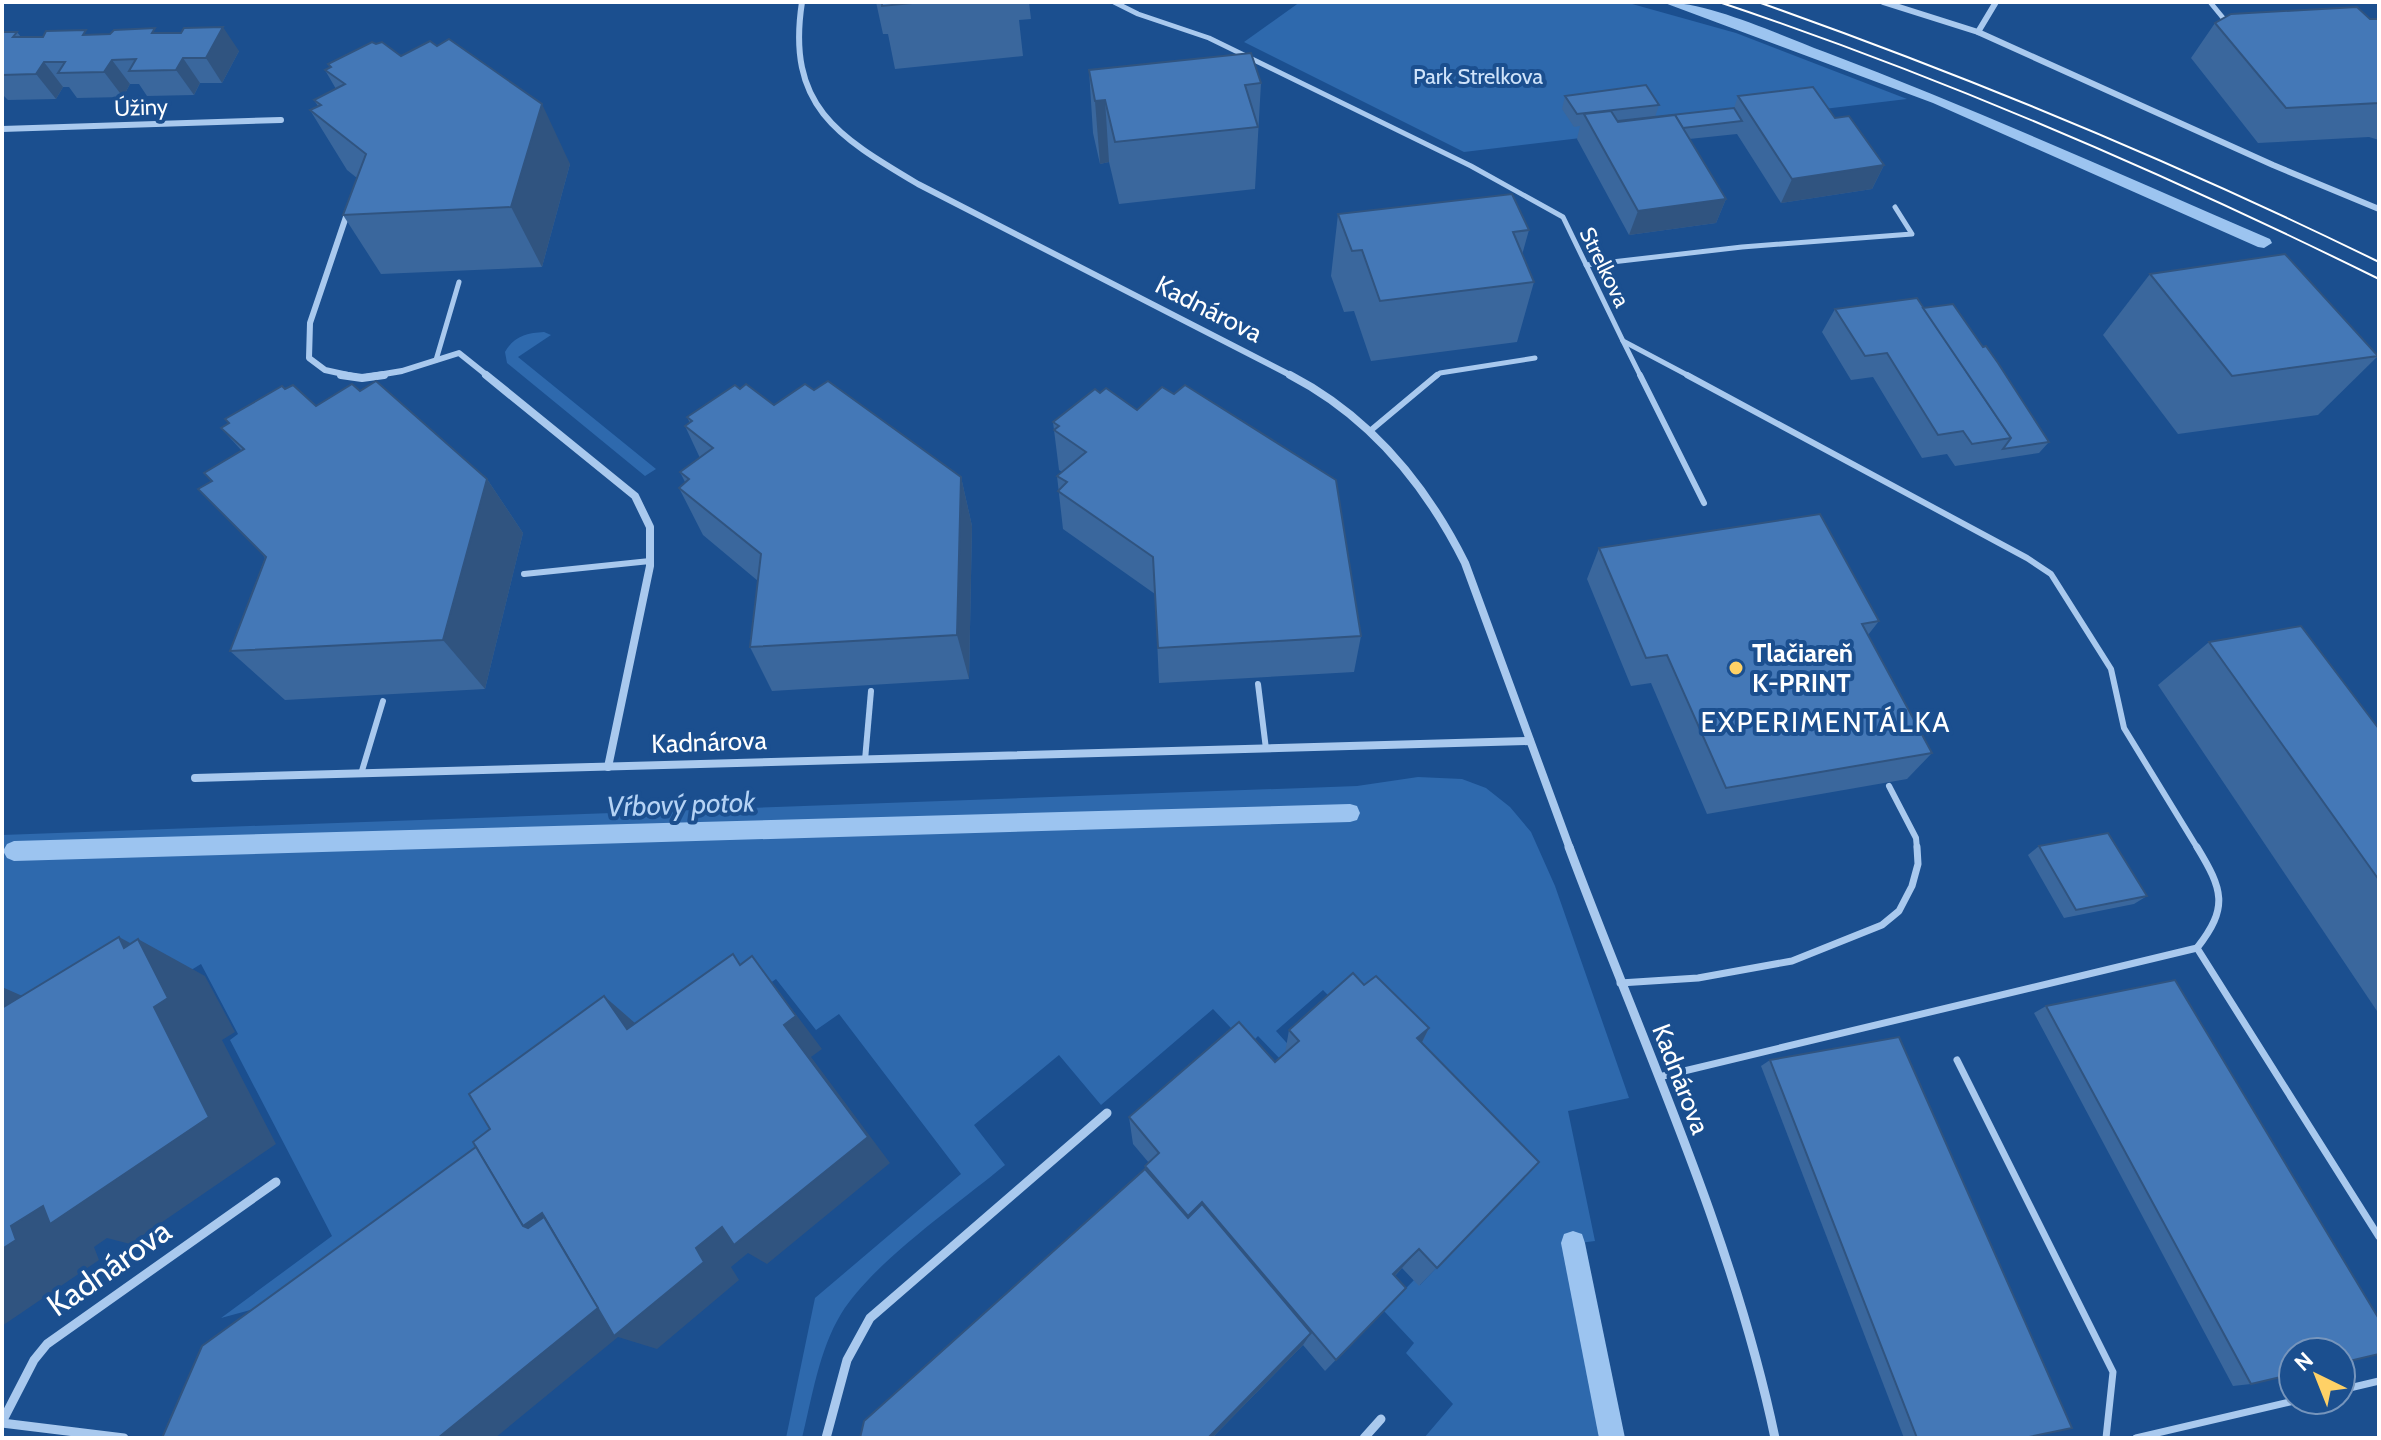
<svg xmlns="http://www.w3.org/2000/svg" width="2381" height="1440" viewBox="0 0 2381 1440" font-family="Cabin,sans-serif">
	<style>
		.green { fill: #2e69ad }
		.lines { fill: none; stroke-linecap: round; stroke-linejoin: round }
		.stream { fill: #9cc4f0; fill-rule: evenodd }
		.lane-far2 { stroke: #a9c9ee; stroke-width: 5 }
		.lane-far1 { stroke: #a9c9ee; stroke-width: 6 }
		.lane { stroke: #a9c9ee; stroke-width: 7 }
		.street-far2 { stroke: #a9c9ee; stroke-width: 6 }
		.street-far1 { stroke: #a9c9ee; stroke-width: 8 }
		.street { stroke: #a9c9ee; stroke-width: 9 }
		.tram { stroke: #fff; stroke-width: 2 }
		.wall { fill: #3a679d }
		.shaded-wall { fill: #305480 }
		.building { fill: #4478b7; stroke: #305480; stroke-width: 2 }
		.poi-dot { fill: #ffd166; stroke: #1b4f8f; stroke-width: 3 }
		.labels { text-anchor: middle; stroke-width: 8; stroke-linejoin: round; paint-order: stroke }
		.far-park-label { font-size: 22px; fill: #cfe3fa; stroke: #1b4f8f }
		.far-street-label { font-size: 22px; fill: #fff; stroke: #1b4f8f }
		.street-label { font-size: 26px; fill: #fff; stroke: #1b4f8f }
		.poi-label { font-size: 26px; font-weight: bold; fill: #fff; stroke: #1b4f8f; text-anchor: start }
		.neighbourhood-label { font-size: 28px; letter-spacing: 2px; fill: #fff; stroke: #1b4f8f }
		.water-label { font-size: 28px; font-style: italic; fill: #b5d3f5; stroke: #1b4f8f }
		.near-street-label { font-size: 32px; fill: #fff; stroke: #1b4f8f }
	</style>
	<rect width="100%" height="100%" fill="#1b4f8f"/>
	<!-- green -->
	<g class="green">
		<path d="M1300,2H1625L1736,33L1907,99L1464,152L1244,42Z"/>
		<path d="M544,332L551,335L518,357L656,469L645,476L507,363L505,352C514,336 527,333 544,332Z"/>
		<path d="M1418,777L1462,779L1486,788L1510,807L1531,832L1555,886L1629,1098L1568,1111L1595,1241L1564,1245L1602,1438H1424L1453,1404L1406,1353L1414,1343L1384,1311L1414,1280L1420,1285L1515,1186L1323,990L1276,1031L1294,1051L1283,1062L1258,1036L1248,1046L1213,1009L1101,1105L1059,1055L974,1125L1005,1165C957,1205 872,1263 841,1314C819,1350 812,1398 802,1438H786L815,1298L961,1174L839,1014L816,1030L776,979L667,1055L301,1296L221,1318L332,1236L230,1040L238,1034L201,964L78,1039L2,1049V835L1357,786Z"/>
	</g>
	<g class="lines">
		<!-- stream -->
		<g class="stream">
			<path d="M1662,2C1710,2 1779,35 1825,52C1975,109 2122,175 2270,239L2272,243L2264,248L2258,247L1933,103Z"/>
			<path d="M1350,804L1357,806L1360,813L1357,820L1350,822L14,861L7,858L3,851L7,844L14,841Z"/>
			<path d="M1573,1231L1582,1234L1585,1243L1625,1438H1599L1561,1243L1564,1234Z"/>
		</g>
		<!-- lane-far2 -->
		<g class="lane-far2">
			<path d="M1114,2L1138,14L1209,38L1471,166L1563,217L1623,341L1691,377"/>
			<path d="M2210,2L2228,24"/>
			<path d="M1586,265L1742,247L1912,234L1895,207"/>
			<path d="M1623,341L1641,377"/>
			<path d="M436,360L459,282"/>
			<path d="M1435,377L1440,373L1535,358"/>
		</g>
		<!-- lane-far1 -->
		<g class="lane-far1">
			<path d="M1640,375L1704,503"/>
			<path d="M1687,375L2027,558L2051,574L2111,669L2124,728L2198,849"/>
			<path d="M1370,431L1437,375"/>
			<path d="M524,574L650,561"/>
			<path d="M1258,684L1266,749"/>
			<path d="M865,760L871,691"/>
			<path d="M361,774L383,701"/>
			<path d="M1889,786L1916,838L1917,849"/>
		</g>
		<!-- lane -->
		<g class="lane">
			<path d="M2197,847C2223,890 2229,907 2197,948L2379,1237"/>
			<path d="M1620,983L1698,978L1792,961L1882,925L1899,911L1912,886L1918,864L1917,847"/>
			<path d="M1957,1060L2113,1372L2106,1438"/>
			<path d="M1659,1077L2197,948"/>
			<path d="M2341,1390L2379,1381"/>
			<path d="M2136,1438L2298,1400"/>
		</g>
		<!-- street-far2 -->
		<g class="street-far2">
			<path d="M802,2C786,106 837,136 918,184L1294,377"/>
			<path d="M1883,2L1978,32L2273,165L2379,209"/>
			<path d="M1978,32L1996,2"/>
			<path d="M2,129L281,120"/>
			<path d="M348,211L310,323L309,358L325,370L357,377"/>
			<path d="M366,377L402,371L459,353L489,377"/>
		</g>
		<!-- street-far1 -->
		<g class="street-far1">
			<path d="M341,375L362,378L384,375"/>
			<path d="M486,375L635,496L650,527V566L608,767"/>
			<path d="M1290,375C1369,416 1426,485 1465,563L1570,849"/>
			<path d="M195,778L1530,741"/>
		</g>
		<!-- street -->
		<g class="street">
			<path d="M1569,847C1642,1043 1732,1233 1775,1438"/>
			<path d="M2,1422L34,1360L47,1344L276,1182"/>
			<path d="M2,1423L124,1438"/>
			<path d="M826,1438L847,1360L870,1318L1107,1113"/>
			<path d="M1364,1438L1381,1419"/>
		</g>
		<!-- tram -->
		<g class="tram">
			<path d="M1719,2C1946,78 2164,173 2379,279"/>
			<path d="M1758,2C1970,77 2177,163 2379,262"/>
		</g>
	</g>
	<!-- wall -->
	<g class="wall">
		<path d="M876,2H1029L1031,19L1019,20L1023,56L895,69L888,34H883Z"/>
		<path d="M2379,19V140L2369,137L2258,143L2191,58L2215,23Z"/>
		<path d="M2,32H17L21,37L159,33L239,51L222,83H200L194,95L147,96L139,84H130L123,97L77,98L69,87H63L56,99L8,100L2,94Z"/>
		<path d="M376,44L401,56L570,164L542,267L381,274L343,215L357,178L347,170L310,110L318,106L314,100L336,89L325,70L330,67L328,64Z"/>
		<path d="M1089,70L1261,83L1255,189L1119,204L1109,162L1100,164L1093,133Z"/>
		<path d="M1565,96L1659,105L1655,117L1734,108L1738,96L1835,118L1884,165L1872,189L1781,203L1737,134L1689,139L1726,199L1716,223L1629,235L1577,139L1580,126L1574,127L1562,109Z"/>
		<path d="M1338,214L1529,230L1522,255L1534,282L1517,342L1371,361L1354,311L1344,312L1331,276Z"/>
		<path d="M2150,274L2378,356L2318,415L2178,434L2103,335Z"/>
		<path d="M1923,308L2049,442L2039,453L1955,466L1947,454L1922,458L1873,377L1851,380L1822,332L1835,309Z"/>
		<path d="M285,389L316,406L360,391L487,479L523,533L485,689L285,700L230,651L265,558L211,481L204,473L242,451L221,428Z"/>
		<path d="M740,389L774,405L961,477L972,526L969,679L772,691L750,647L758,581L703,535L679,488L685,482L680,472L700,458L685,426L690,423L687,417Z"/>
		<path d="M1053,422L1361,636L1354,672L1159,683L1155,594L1063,529L1057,476L1062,472L1059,470Z"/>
		<path d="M1599,548L1879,621L1868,635L1932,753L1907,779L1707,814L1651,683L1631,686L1587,579Z"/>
		<path d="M2209,642L2379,729V1014L2158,685Z"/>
		<path d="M2039,846L2147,896L2134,904L2064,918L2028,855Z"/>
		<path d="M1364,985L1429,1028L1422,1043L1539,1162L1419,1286L1402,1268L1395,1276L1406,1288L1325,1371L1303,1345L1212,1438L1145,1169V1166L1149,1163L1133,1144L1129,1117L1275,1062L1285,1053L1289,1030Z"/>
		<path d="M2046,1006L2251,1384L2233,1386L2034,1013Z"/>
		<path d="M1770,1060L2024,1438H1904L1761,1066Z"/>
	</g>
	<!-- shaded-wall -->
	<g class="shaded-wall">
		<path d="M223,27L239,51L222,83L206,58Z"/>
		<path d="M183,58L200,83L194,95L176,70Z"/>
		<path d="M112,60L130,84L123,97L104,72Z"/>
		<path d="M44,62L63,87L56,99L36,74Z"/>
		<path d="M1105,100L1109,162L1100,164L1095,101Z"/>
		<path d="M542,104L570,164L542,267L511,207Z"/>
		<path d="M1884,165L1872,189L1781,203L1792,179Z"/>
		<path d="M1726,199L1716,223L1629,235L1638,211Z"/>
		<path d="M961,477L972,526L969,679L957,635Z"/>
		<path d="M487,479L523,533L485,689L443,640Z"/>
		<path d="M119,937L143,950L138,939L205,976L235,1032L222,1040L276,1144L130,1244L107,1238L94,1247L99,1260L2,1326V1249L11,1226L154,1007Z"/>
		<path d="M752,956L822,1049L811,1057L890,1163L767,1264L748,1253L731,1267L739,1280L657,1349L618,1337L495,1438H438L523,1226L479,1145L696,1248L784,1025Z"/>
		<path d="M2,987L61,1013H2Z"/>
		<path d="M604,996L643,1030L627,1029Z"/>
		<path d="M1429,1028L1413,1060L1417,1038Z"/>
		<path d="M1419,1249L1402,1268L1379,1292L1393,1274Z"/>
		<path d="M1311,1333L1303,1345L1212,1438H1208Z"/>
	</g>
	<!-- building -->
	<g class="building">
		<path d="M882,2H923L882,6Z"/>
		<path d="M2357,7L2370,19H2379V103L2286,108L2215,23L2231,14Z"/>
		<path d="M223,27L206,58H183L176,70L129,71L136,59L112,60L104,72L58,73L65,62H44L36,74L2,75V32H17L13,37H43L46,31L86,30L83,35L110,34L114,30L155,28L152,33H181L184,28Z"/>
		<path d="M449,39L542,104L511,207L343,215L366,154L310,110L321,105L314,100L345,84L325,70L331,67L328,64L372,42L376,44L382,42L401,56L430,41L437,46Z"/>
		<path d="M1251,53L1261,83L1245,85L1258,127L1115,142L1105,100L1095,101L1089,70Z"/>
		<path d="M1646,85L1659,105L1577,114L1565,96Z"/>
		<path d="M1813,87L1835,118L1849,116L1884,165L1792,179L1738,96Z"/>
		<path d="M1734,108L1742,121L1683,128L1675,115L1618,121Z"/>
		<path d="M1611,111L1618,122L1675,115L1726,199L1638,211L1584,114Z"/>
		<path d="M1512,194L1529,230L1513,232L1534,282L1380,301L1362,250L1352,251L1338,214Z"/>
		<path d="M2285,254L2378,356L2232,376L2150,274Z"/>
		<path d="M1917,298L2011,438L1972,444L1963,431L1938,435L1887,353L1865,356L1835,309Z"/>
		<path d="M1953,304L1983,347L1986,346L1998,363L2049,442L2003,449L2011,438L1923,308Z"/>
		<path d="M376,381L487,479L443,640L230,651L266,557L198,489L212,481L204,473L244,449L221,428L229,423L225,419L282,386L285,389L293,385L316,406L352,384L360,391Z"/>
		<path d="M828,381L961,477L957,635L750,647L761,554L679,488L689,479L680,472L713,448L685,426L692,421L687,417L735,385L740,389L746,384L774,405L805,384L814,390Z"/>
		<path d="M1185,385L1336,480L1361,636L1158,648L1153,557L1058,491L1067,482L1057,476L1086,452L1054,430L1059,426L1053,422L1095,389L1100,393L1106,388L1137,410L1162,387L1174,394Z"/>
		<path d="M1820,514L1879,621L1862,624L1932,753L1726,788L1667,655L1646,658L1599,548Z"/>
		<path d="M2301,626L2379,729V880L2209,642Z"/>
		<path d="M2108,833L2147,896L2076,910L2039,846Z"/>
		<path d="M119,937L124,948L138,939L168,998L154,1007L209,1117L50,1224L43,1206L11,1226L16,1240L2,1249V1008Z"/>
		<path d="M733,954L740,965L752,956L796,1016L784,1025L868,1137L734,1245L722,1227L696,1248L704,1262L614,1336L542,1213L523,1226L473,1142L490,1129L469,1094L604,996L627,1029Z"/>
		<path d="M1353,973L1364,985L1376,976L1429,1028L1417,1038L1539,1162L1437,1268L1419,1249L1393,1274L1406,1288L1336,1360L1202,1202L1188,1216L1145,1166L1159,1153L1129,1117L1239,1022L1275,1062L1299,1041L1289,1030Z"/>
		<path d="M2175,980L2379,1319V1354L2341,1363V1352H2293V1374L2251,1384L2046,1006Z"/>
		<path d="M1899,1037L2072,1428L2024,1438H1917L1770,1060Z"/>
		<path d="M476,1147L523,1226L528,1228L544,1217L598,1308L438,1438H162L202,1346Z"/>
		<path d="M1145,1169L1188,1218L1202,1204L1311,1333L1208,1438H860L864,1421Z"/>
	</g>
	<!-- markers -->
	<circle class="poi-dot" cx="1736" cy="668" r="8"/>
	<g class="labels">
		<!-- far-park labels -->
		<g class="far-park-label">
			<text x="1478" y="84">Park Strelkova</text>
		</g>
		<!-- far-street labels -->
		<g class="far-street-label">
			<text transform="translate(141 107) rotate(-2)" y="8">Úžiny</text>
			<text transform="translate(1605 267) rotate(64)" y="8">Strelkova</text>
		</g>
		<!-- street labels -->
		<g class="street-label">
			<text transform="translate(1209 309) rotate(27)" y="9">Kadnárova</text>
			<text transform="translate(709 742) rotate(-2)" y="9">Kadnárova</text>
			<text transform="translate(1681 1079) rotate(69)" y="9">Kadnárova</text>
		</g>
		<!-- poi labels -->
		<g class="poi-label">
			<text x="1752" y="662">Tlačiareň<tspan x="1752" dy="30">K-PRINT</tspan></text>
		</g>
		<!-- neighbourhood labels -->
		<g class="neighbourhood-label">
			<text x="1826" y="732">EXPERIMENTÁLKA</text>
		</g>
		<!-- water labels -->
		<g class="water-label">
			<text transform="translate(681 804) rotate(-2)" y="10">Vŕbový potok</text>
		</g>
		<!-- near-street labels -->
		<g class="near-street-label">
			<text transform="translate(109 1268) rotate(-35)" y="11">Kadnárova</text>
		</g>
	</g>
	<!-- border -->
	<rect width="2381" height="1440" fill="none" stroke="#ffffff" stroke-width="8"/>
	<!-- north arrow -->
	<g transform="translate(2317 1376) rotate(317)"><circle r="38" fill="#1b4f8f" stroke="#7695bc" stroke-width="2"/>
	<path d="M0-6L14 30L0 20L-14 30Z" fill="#ffd166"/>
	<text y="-12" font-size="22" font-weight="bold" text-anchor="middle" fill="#ffffff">N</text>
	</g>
</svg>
